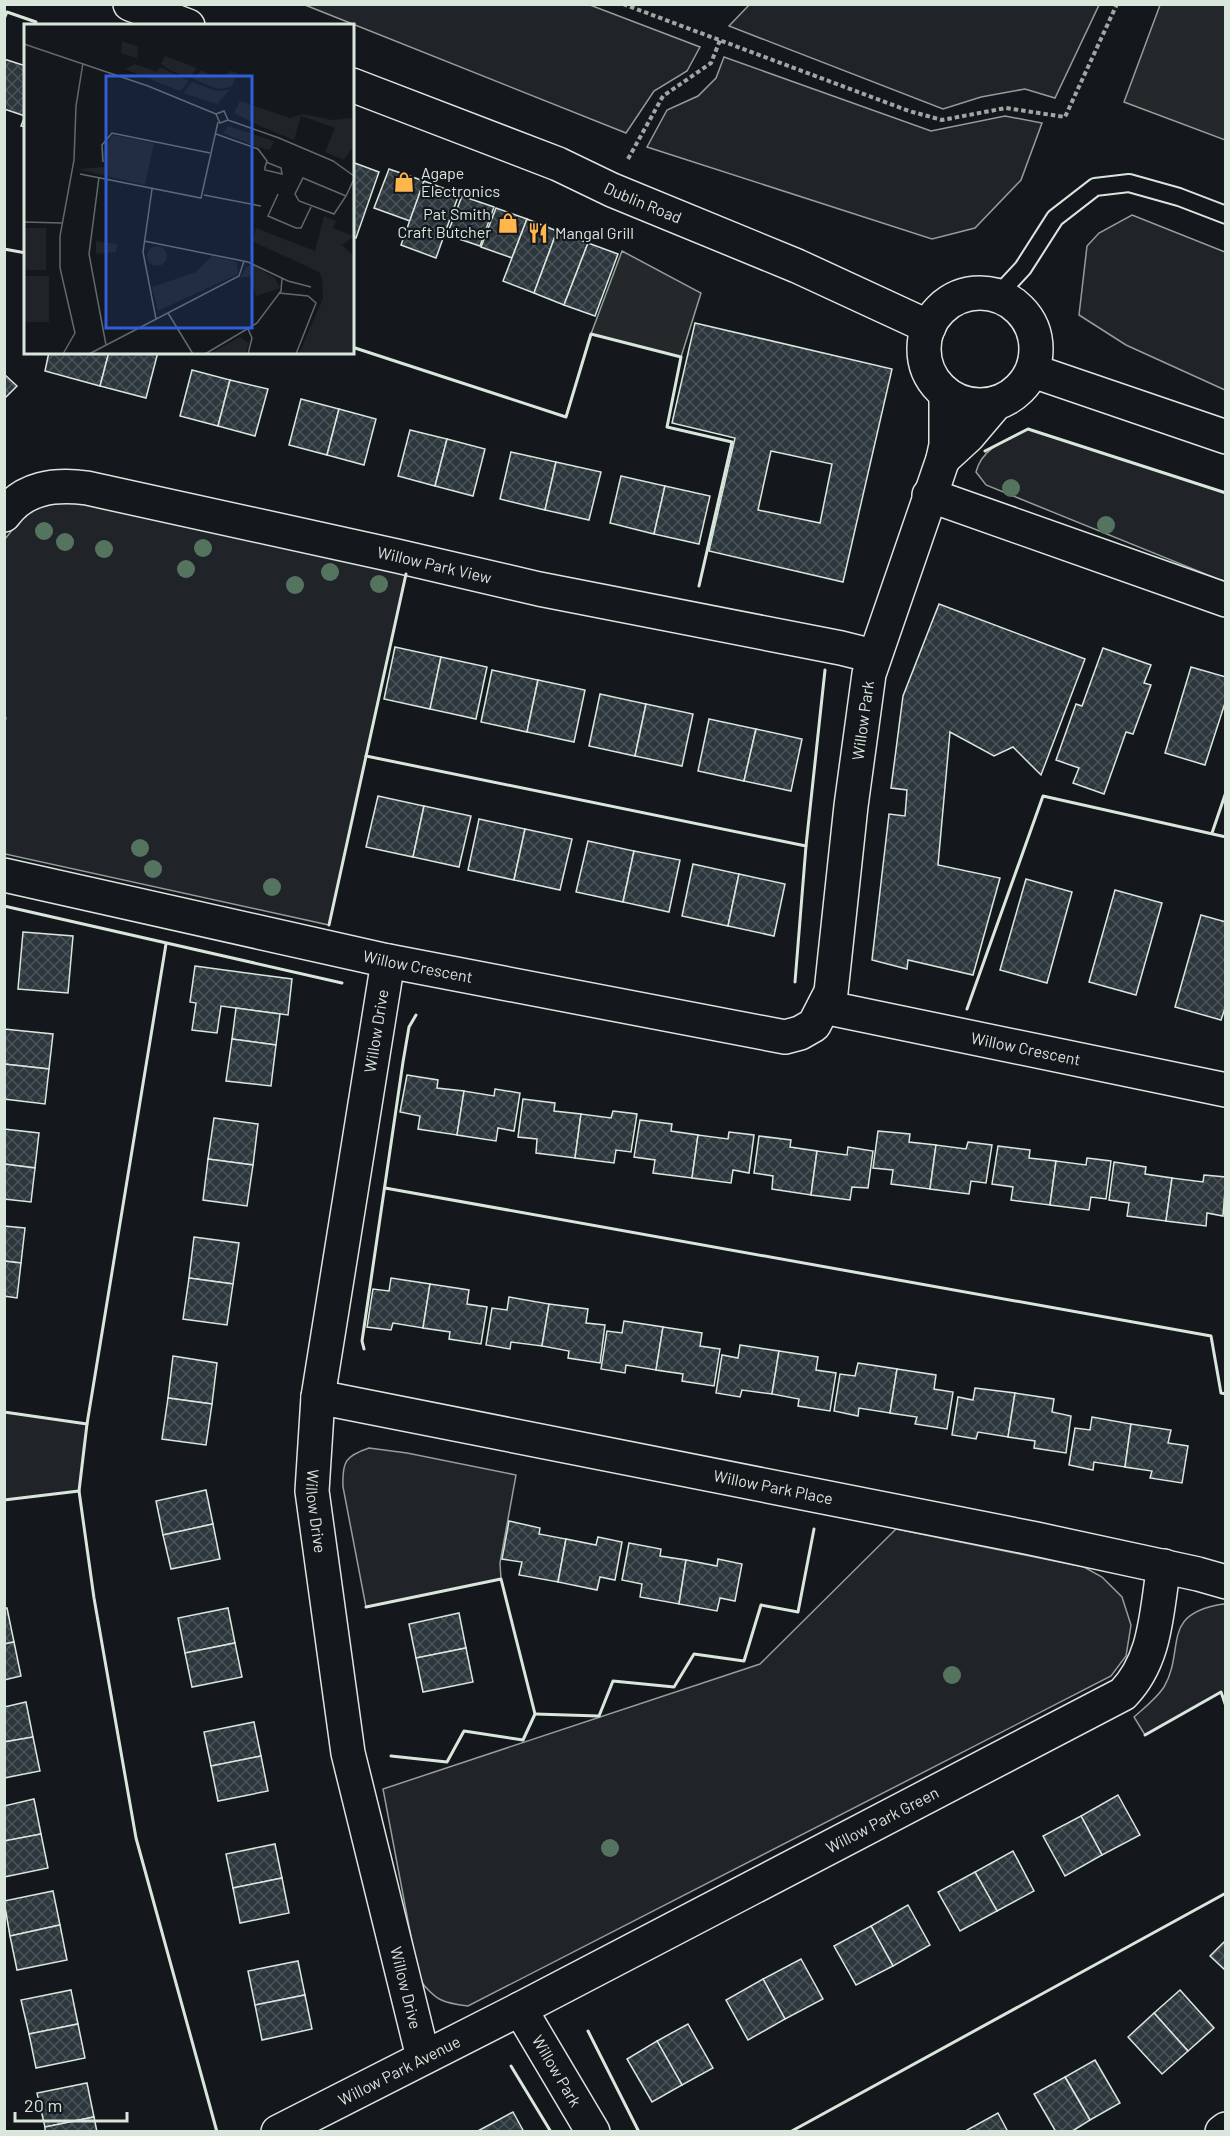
<svg xmlns="http://www.w3.org/2000/svg" width="1230" height="2136" viewBox="0 0 1230 2136" font-family="Barlow,sans-serif">
	<style>
		.green { fill: #202428; stroke: #939e99; stroke-width: 1.5 }
		.parking { fill: #24282b; stroke: #939e99; stroke-width: 1.5 }
		.building { fill: url(#building-cross-hatch); stroke: #d8e6dc; stroke-width: 1.5; fill-rule: evenodd }
		.lines { fill: none; stroke-linecap: round; stroke-linejoin: round }
		.lane-casing { stroke: #d8e6dc; stroke-width: 20 }
		.street-casing { stroke: #d8e6dc; stroke-width: 36 }
		.secondary-casing { stroke: #d8e6dc; stroke-width: 36 }
		.path { stroke: #9da8a2; stroke-width: 4; stroke-dasharray: 4.5 3; stroke-linecap: butt }
		.lane { stroke: #14181c; stroke-width: 16 }
		.street { stroke: #14181c; stroke-width: 33 }
		.secondary { stroke: #14181c; stroke-width: 33 }
		.wall { stroke: #d8e6dc; stroke-width: 3 }
		.tree { fill: #55745f }
		.labels { text-anchor: middle; stroke-width: 4.5; stroke-linejoin: round; paint-order: stroke }
		.poi-label { font-size: 16px; fill: #d8e6dc; stroke: #14181c; text-anchor: start }
		.street-label { font-size: 16px; fill: #d8e6dc; stroke: #14181c }
		.inset-road { fill: none; stroke: #626a69; stroke-width: 1.5 }
		.view { fill: #305dd8; fill-opacity: 0.15; stroke: #305dd8; stroke-width: 3 }
		.inset-edge { fill: none; stroke: #d8e6dc; stroke-width: 3 }
	</style>
	<defs>
		<pattern id="building-cross-hatch" width="8" height="8" patternUnits="userSpaceOnUse" patternTransform="scale(1.5)"><rect width="8" height="8" fill="#2c363c"/><path d="M0 0l8 8M0 8l8-8" fill="none" stroke="#4a5358"/></pattern>
	</defs>
	<rect width="100%" height="100%" fill="#14181c"/>
	<!-- green -->
	<g class="green">
		<path d="M750,4H1099V5L1055,98L1025,89L981,97L943,109L729,26Z"/>
		<path d="M305,5H590L700,47L687,71L654,91L626,133Z"/>
		<path d="M724,57L931,131L1005,116L1042,123L1021,180L975,228L932,239L647,147L667,110L698,96L716,78Z"/>
		<path d="M1132,215L1225,252V390L1126,345L1079,315L1087,246L1099,233Z"/>
		<path d="M1028,429L1225,493V582L986,485L976,472C982,447 1007,440 1028,429Z"/>
		<path d="M66,502L103,506L406,574L329,925L5,854L4,724L6,718L4,717L5,539L25,514L46,504Z"/>
		<path d="M5,1412L87,1424L79,1491L5,1500Z"/>
		<path d="M369,1448L407,1453L516,1475L500,1563L501,1579L366,1607L343,1487C342,1462 345,1456 369,1448Z"/>
		<path d="M896,1529L1084,1567L1102,1577L1122,1597L1131,1625L1126,1656L1111,1676L468,2006C442,2003 435,2000 419,1979L383,1789L760,1664Z"/>
		<path d="M1223,1604L1226,1605L1225,1706L1221,1692L1145,1735L1134,1717C1144,1708 1156,1699 1164,1687C1186,1649 1159,1614 1223,1604Z"/>
	</g>
	<!-- parking -->
	<g class="parking">
		<path d="M1160,5H1225V140L1124,102Z"/>
		<path d="M622,251L701,293L681,357L591,334Z"/>
	</g>
	<!-- building -->
	<g class="building">
		<path d="M4,59L26,66V127L21,126L25,116L4,109Z"/>
		<path d="M352,162L379,172L356,238L352,236Z"/>
		<path d="M389,169L424,181L410,221L374,208Z"/>
		<path d="M424,181L459,194L436,258L401,245Z"/>
		<path d="M462,196L494,207L480,246L447,235Z"/>
		<path d="M496,208L527,219L512,258L481,247Z"/>
		<path d="M527,219L557,231L534,293L503,281Z"/>
		<path d="M557,231L588,243L564,305L534,293Z"/>
		<path d="M588,243L618,254L595,316L564,305Z"/>
		<path d="M695,323L892,369L843,582L709,551L735,438L672,423ZM771,451L832,464L820,523L758,510Z"/>
		<path d="M49,352H109L100,386L45,371Z"/>
		<path d="M109,352H158L146,398L100,386Z"/>
		<path d="M192,370L230,380L218,426L180,416Z"/>
		<path d="M4,374L17,386L4,399Z"/>
		<path d="M230,380L268,389L255,436L218,426Z"/>
		<path d="M301,399L339,409L327,455L289,445Z"/>
		<path d="M339,409L376,419L364,465L327,455Z"/>
		<path d="M410,430L447,439L435,486L398,476Z"/>
		<path d="M447,439L485,449L473,496L435,486Z"/>
		<path d="M511,452L556,462L545,510L500,499Z"/>
		<path d="M556,462L601,472L589,520L545,510Z"/>
		<path d="M621,476L665,486L654,534L610,523Z"/>
		<path d="M665,486L710,496L699,544L654,534Z"/>
		<path d="M939,604L1085,659L1041,775L1013,747L994,756L950,732L938,865L1000,878L973,975L908,960L907,969L872,960L889,814L905,816L907,790L891,788L903,696Z"/>
		<path d="M395,647L441,657L430,709L384,699Z"/>
		<path d="M1103,648L1151,665L1144,683L1151,685L1133,734L1126,732L1104,794L1073,783L1079,768L1056,760L1076,704L1082,706Z"/>
		<path d="M441,657L487,667L476,719L430,709Z"/>
		<path d="M1191,667L1226,677V700L1205,765L1165,753Z"/>
		<path d="M492,670L538,680L527,732L481,722Z"/>
		<path d="M538,680L585,690L574,742L527,732Z"/>
		<path d="M600,694L646,704L635,756L589,746Z"/>
		<path d="M646,704L693,714L682,766L635,756Z"/>
		<path d="M709,719L756,729L744,781L698,771Z"/>
		<path d="M756,729L802,739L791,791L744,781Z"/>
		<path d="M378,796L424,806L413,857L366,847Z"/>
		<path d="M424,806L471,816L459,867L413,857Z"/>
		<path d="M479,819L525,829L514,880L468,870Z"/>
		<path d="M525,829L572,839L560,890L514,880Z"/>
		<path d="M588,841L634,851L623,902L576,892Z"/>
		<path d="M634,851L680,860L669,912L623,902Z"/>
		<path d="M693,864L739,874L728,926L682,916Z"/>
		<path d="M739,874L785,884L774,936L728,926Z"/>
		<path d="M1026,879L1072,892L1047,983L1000,970Z"/>
		<path d="M1115,890L1162,903L1136,995L1089,982Z"/>
		<path d="M1201,915L1226,922V1005L1221,1020L1175,1007Z"/>
		<path d="M23,932L73,936L68,993L18,989Z"/>
		<path d="M195,966L292,979L288,1015L221,1006L217,1033L192,1030L196,1003L190,1002Z"/>
		<path d="M236,1008L280,1014L276,1045L232,1039Z"/>
		<path d="M4,1029L53,1034L49,1069L4,1064Z"/>
		<path d="M232,1039L276,1045L271,1086L226,1081Z"/>
		<path d="M4,1064L49,1069L45,1104L4,1099Z"/>
		<path d="M407,1075L438,1080L437,1088L464,1091L457,1135L418,1129L420,1116L400,1112Z"/>
		<path d="M495,1089L520,1093L514,1131L498,1128L496,1141L457,1135L464,1091L494,1096Z"/>
		<path d="M523,1099L555,1103L554,1111L581,1114L575,1158L536,1153L537,1139L518,1137Z"/>
		<path d="M613,1111L637,1114L631,1152L616,1150L614,1163L575,1158L581,1114L611,1118Z"/>
		<path d="M214,1118L258,1124L253,1165L208,1159Z"/>
		<path d="M640,1120L672,1124L671,1131L698,1135L692,1178L653,1173L655,1160L634,1157Z"/>
		<path d="M4,1129L39,1133L35,1168L4,1164Z"/>
		<path d="M878,1131L910,1134L909,1142L936,1145L930,1189L891,1184L893,1170L873,1168Z"/>
		<path d="M729,1132L754,1135L749,1173L733,1170L731,1183L692,1178L698,1135L728,1139Z"/>
		<path d="M759,1136L791,1140L790,1147L817,1151L811,1195L772,1189L773,1176L754,1173Z"/>
		<path d="M968,1142L992,1145L986,1183L971,1181L969,1194L930,1189L936,1145L966,1149Z"/>
		<path d="M998,1146L1030,1150L1029,1158L1056,1161L1050,1205L1011,1200L1013,1187L992,1184Z"/>
		<path d="M848,1147L873,1151L868,1188L852,1187L850,1200L811,1195L817,1151L847,1155Z"/>
		<path d="M1087,1158L1111,1161L1106,1199L1091,1197L1089,1210L1050,1205L1056,1161L1086,1165Z"/>
		<path d="M208,1159L253,1165L247,1206L203,1200Z"/>
		<path d="M1114,1162L1146,1167L1145,1174L1172,1178L1166,1221L1127,1216L1129,1203L1109,1200Z"/>
		<path d="M4,1164L35,1168L31,1202L4,1199Z"/>
		<path d="M1204,1175L1226,1177L1223,1216L1207,1213L1206,1226L1166,1221L1172,1178L1203,1182Z"/>
		<path d="M4,1226L25,1228L21,1263L4,1261Z"/>
		<path d="M194,1237L239,1243L233,1284L189,1278Z"/>
		<path d="M4,1261L21,1263L17,1298L4,1296Z"/>
		<path d="M189,1278L233,1284L227,1325L183,1319Z"/>
		<path d="M391,1278L430,1284L423,1328L393,1323L391,1330L367,1327L373,1289L389,1291Z"/>
		<path d="M430,1284L469,1290L467,1304L487,1307L481,1344L449,1339L450,1332L423,1328Z"/>
		<path d="M509,1297L549,1304L542,1346L511,1342L510,1349L486,1345L492,1308L507,1310Z"/>
		<path d="M549,1304L588,1309L586,1323L605,1325L600,1363L568,1358L569,1351L542,1346Z"/>
		<path d="M624,1321L663,1327L656,1370L626,1365L625,1373L601,1369L607,1331L622,1333Z"/>
		<path d="M663,1327L702,1333L700,1346L720,1349L714,1386L682,1381L683,1374L656,1370Z"/>
		<path d="M740,1345L779,1351L772,1394L742,1390L740,1397L716,1393L722,1355L738,1358Z"/>
		<path d="M779,1351L818,1357L816,1370L836,1373L830,1411L798,1406L799,1399L772,1394Z"/>
		<path d="M173,1356L217,1363L212,1404L168,1398Z"/>
		<path d="M858,1363L897,1369L890,1413L859,1408L858,1416L834,1411L840,1374L855,1376Z"/>
		<path d="M897,1369L936,1375L934,1389L953,1392L947,1429L915,1424L917,1417L890,1413Z"/>
		<path d="M975,1388L1015,1393L1008,1437L978,1432L976,1439L952,1435L958,1397L973,1400Z"/>
		<path d="M1015,1393L1054,1399L1052,1412L1071,1416L1066,1453L1034,1448L1035,1441L1008,1437Z"/>
		<path d="M168,1398L212,1404L206,1445L162,1439Z"/>
		<path d="M1092,1417L1131,1424L1125,1467L1094,1462L1093,1470L1069,1465L1075,1428L1090,1430Z"/>
		<path d="M1131,1424L1171,1430L1168,1443L1188,1446L1182,1483L1150,1478L1152,1471L1125,1467Z"/>
		<path d="M206,1490L213,1524L163,1535L156,1501Z"/>
		<path d="M509,1521L540,1528L539,1534L566,1539L558,1582L519,1575L522,1562L502,1559Z"/>
		<path d="M213,1524L220,1559L171,1569L163,1535Z"/>
		<path d="M598,1537L622,1542L615,1580L600,1577L597,1590L558,1582L566,1539L596,1545Z"/>
		<path d="M629,1543L661,1549L660,1556L686,1560L679,1604L640,1597L642,1584L622,1580Z"/>
		<path d="M718,1559L742,1564L735,1601L720,1598L717,1611L679,1604L686,1560L717,1566Z"/>
		<path d="M4,1608H7L14,1642L4,1644Z"/>
		<path d="M228,1608L235,1643L185,1653L178,1618Z"/>
		<path d="M459,1613L466,1648L416,1658L409,1624Z"/>
		<path d="M14,1642L21,1676L4,1680V1644Z"/>
		<path d="M235,1643L242,1677L192,1687L185,1653Z"/>
		<path d="M466,1648L473,1682L423,1692L416,1658Z"/>
		<path d="M26,1702L33,1737L4,1742V1707Z"/>
		<path d="M254,1722L261,1756L211,1766L204,1732Z"/>
		<path d="M33,1737L40,1771L4,1778V1742Z"/>
		<path d="M261,1756L268,1791L218,1801L211,1766Z"/>
		<path d="M1118,1795L1140,1835L1102,1855L1081,1816Z"/>
		<path d="M34,1799L41,1834L4,1841V1806Z"/>
		<path d="M1081,1816L1102,1855L1065,1876L1043,1836Z"/>
		<path d="M41,1834L48,1868L4,1877V1841Z"/>
		<path d="M275,1844L282,1878L233,1888L226,1854Z"/>
		<path d="M1013,1851L1034,1891L997,1911L975,1872Z"/>
		<path d="M975,1872L997,1911L960,1931L938,1892Z"/>
		<path d="M282,1878L289,1913L240,1923L233,1888Z"/>
		<path d="M53,1891L60,1925L10,1936L4,1901Z"/>
		<path d="M908,1905L930,1945L893,1966L871,1926Z"/>
		<path d="M60,1925L67,1960L17,1970L10,1936Z"/>
		<path d="M871,1926L893,1966L856,1985L834,1946Z"/>
		<path d="M1226,1940V1971L1210,1956Z"/>
		<path d="M801,1959L823,1999L785,2019L763,1979Z"/>
		<path d="M298,1961L305,1995L255,2005L248,1971Z"/>
		<path d="M763,1979L785,2019L748,2040L726,2000Z"/>
		<path d="M71,1990L78,2024L29,2034L21,2000Z"/>
		<path d="M1180,1990L1214,2028L1188,2051L1154,2013Z"/>
		<path d="M305,1995L312,2029L262,2040L255,2005Z"/>
		<path d="M1154,2013L1188,2051L1162,2074L1128,2037Z"/>
		<path d="M78,2024L85,2058L36,2068L29,2034Z"/>
		<path d="M688,2024L713,2068L682,2085L657,2041Z"/>
		<path d="M657,2041L682,2085L652,2102L627,2059Z"/>
		<path d="M1095,2060L1120,2103L1090,2120L1065,2077Z"/>
		<path d="M1065,2077L1090,2120L1071,2132H1056L1034,2094Z"/>
		<path d="M87,2083L94,2117L45,2127L37,2093Z"/>
		<path d="M513,2112L524,2132H476Z"/>
		<path d="M998,2113L1008,2132H968L967,2130Z"/>
		<path d="M94,2117L97,2132H45V2127Z"/>
	</g>
	<g class="lines">
		<!-- lane casing -->
		<g class="lane-casing">
			<path id="lane" d="M997,296L1023,268L1055,218L1095,187L1129,183L1179,197L1226,215"/>
		</g>
		<!-- street casing -->
		<g class="street-casing">
			<g id="street">
				<path d="M943,459L968,436L996,403"/>
				<path d="M929,495L1226,600"/>
				<path id="s1" d="M4,515C24,487 55,484 87,488L397,556L539,589L841,648L873,656"/>
				<path id="s2" d="M4,875L388,961L785,1037L800,1033L814,1025L831,992L851,806L869,674L943,459L946,445V394"/>
				<path id="s3" d="M388,961L318,1397L312,1491L348,1753L423,2057"/>
				<path id="s4" d="M824,1007L1226,1090"/>
				<path id="s5" d="M318,1397L1036,1539L1198,1574L1226,1582"/>
				<path id="s6" d="M520,2009L593,2132"/>
				<path id="s7" d="M278,2132L520,2009L1123,1694C1157,1659 1156,1611 1164,1566"/>
				<path d="M1222,2132L1226,2129"/>
			</g>
		</g>
		<!-- secondary casing -->
		<g class="secondary-casing">
			<g id="secondary">
				<path d="M130,4L188,26"/>
				<path id="s8" d="M352,85L558,164L612,190L797,266L929,327"/>
				<circle cx="980" cy="349" r="56"/>
				<path d="M1033,371L1226,437"/>
			</g>
		</g>
		<!-- path -->
		<g class="path">
			<path d="M623,4L909,111L942,120L1006,108L1065,117L1117,4"/>
			<path d="M628,159L663,96L711,63L720,40"/>
		</g>
		<!-- lane -->
		<use href="#lane" class="lane"/>
		<!-- street -->
		<use href="#street" class="street"/>
		<!-- secondary -->
		<use href="#secondary" class="secondary"/>
		<!-- wall -->
		<g class="wall">
			<path d="M4,19L7,12L36,22"/>
			<path d="M4,249L26,253"/>
			<path d="M352,347L566,417L591,334L681,357L667,427L732,442L699,586"/>
			<path d="M985,451L1028,429L1226,493"/>
			<path d="M366,756L806,846"/>
			<path d="M1212,833L1226,792"/>
			<path d="M4,906L342,983"/>
			<path d="M329,925L406,574"/>
			<path d="M166,944L87,1424L79,1491L94,1598L136,1838L217,2132"/>
			<path d="M795,982L806,846L825,670"/>
			<path d="M967,1009L1043,796L1226,837"/>
			<path d="M385,1188L1211,1336L1221,1393L1226,1394"/>
			<path d="M364,1349L362,1341L403,1062L409,1027L416,1015"/>
			<path d="M4,1412L87,1424"/>
			<path d="M4,1500L79,1491"/>
			<path d="M366,1607L501,1579L535,1714L523,1740L464,1731L447,1762L391,1756"/>
			<path d="M535,1714L599,1716L613,1681L674,1687L694,1654L744,1661L761,1605L798,1612L814,1529"/>
			<path d="M1145,1735L1221,1692L1226,1706"/>
			<path d="M588,2031L639,2132"/>
			<path d="M511,2066L551,2132"/>
			<path d="M790,2132L1226,1893"/>
		</g>
	</g>
	<!-- trees -->
	<g class="tree">
		<circle cx="1011" cy="488" r="9"/>
		<circle cx="1106" cy="525" r="9"/>
		<circle cx="44" cy="531" r="9"/>
		<circle cx="65" cy="542" r="9"/>
		<circle cx="203" cy="548" r="9"/>
		<circle cx="104" cy="549" r="9"/>
		<circle cx="186" cy="569" r="9"/>
		<circle cx="330" cy="572" r="9"/>
		<circle cx="379" cy="584" r="9"/>
		<circle cx="295" cy="585" r="9"/>
		<circle cx="140" cy="848" r="9"/>
		<circle cx="153" cy="869" r="9"/>
		<circle cx="272" cy="887" r="9"/>
		<circle cx="952" cy="1675" r="9"/>
		<circle cx="610" cy="1848" r="9"/>
	</g>
	<!-- icons -->
	<defs>
		<g id="shop-bare" transform="scale(1.62)"><path d="M-5-2.5h2.3a2.7 3.5 0 0 1 5.4 0H5L5.5 6h-11ZM-1.5-2.5h3a1.5 2.3 0 0 0-3 0Z" fill="#ffb74d" stroke="#14181c" stroke-width="2.5" paint-order="stroke"/></g>
		<g id="restaurant-bare" transform="scale(1.62)"><path d="M-5-6h1v4h1v-4h1v4h1v-4h1v5L-1.5 .5V6h-2V.5L-5-1ZM5-6V6H3V1.5H1.5Q1.5-4 5-6Z" fill="#ffb74d" stroke="#14181c" stroke-width="2.5" paint-order="stroke"/></g>
	</defs>
	<g fill-rule="evenodd">
		<use href="#shop-bare" x="404" y="182"/>
		<use href="#shop-bare" x="508" y="223"/>
		<use href="#restaurant-bare" x="538" y="233"/>
	</g>
	<g class="labels">
		<!-- poi labels -->
		<g class="poi-label">
			<text x="421" y="179">Agape<tspan x="421" dy="18">Electronics</tspan></text>
			<text x="491" y="220" text-anchor="end">Pat Smith<tspan x="491" dy="18">Craft Butcher</tspan></text>
			<text x="555" y="239">Mangal Grill</text>
		</g>
		<!-- street labels -->
		<g class="street-label">
			<text dy="6" stroke="none"><textPath href="#s8" startOffset="314">Dublin Road</textPath></text>
			<text dy="6" stroke="none"><textPath href="#s1" startOffset="448">Willow Park View</textPath></text>
			<text dy="6" stroke="none"><textPath href="#s2" startOffset="1140">Willow Park</textPath></text>
			<text dy="6" stroke="none"><textPath href="#s2" startOffset="424">Willow Crescent</textPath></text>
			<text transform="translate(376 1031) rotate(-81)" y="6">Willow Drive</text>
			<text dy="6" stroke="none"><textPath href="#s4" startOffset="206">Willow Crescent</textPath></text>
			<text dy="6" stroke="none"><textPath href="#s5" startOffset="464">Willow Park Place</textPath></text>
			<text dy="6" stroke="none"><textPath href="#s3" startOffset="556">Willow Drive</textPath></text>
			<text dy="6" stroke="none"><textPath href="#s7" startOffset="680">Willow Park Green</textPath></text>
			<text dy="6" stroke="none"><textPath href="#s3" startOffset="1042">Willow Drive</textPath></text>
			<text dy="6" stroke="none"><textPath href="#s7" startOffset="136">Willow Park Avenue</textPath></text>
			<text dy="6" stroke="none"><textPath href="#s6" startOffset="72">Willow Park</textPath></text>
		</g>
	</g>
	<!-- overview -->
	<g transform="translate(24 24)">
		<rect width="330" height="330" fill="#14181c"/>
		<path d="M98,17L114,23L113,34L97,29ZM141,32L173,44L166,54L147,47L137,40ZM111,40L133,48L136,43L165,57L156,67L101,45ZM177,46L187,51L203,52L205,47L214,49L207,63L194,65L169,55ZM168,58L192,67L206,66L193,80L159,69ZM216,77L266,94L279,90L308,96L328,94V124L320,136L301,128L311,104L277,92L270,116L236,102L210,89ZM204,102L250,117L246,126L234,123L199,109ZM88,111L130,119L121,161L53,145L81,143L83,137L79,128ZM300,192L312,197L309,204L330,212L318,221L330,232V330H275L299,274L298,254L295,248L228,217L232,204L291,227ZM0,204H22V246H0ZM72,217L93,220L92,228L72,230ZM123 232a10 10 0 1 1 20 0a10 10 0 1 1-20 0ZM188,232L213,238L214,250L134,287L128,263L172,248ZM229,241L251,254L256,264L232,272L227,252L216,254L222,243ZM0,252H25V298H0ZM216,313L225,319L221,330H185Z" fill="#202428"/>
		<path class="inset-road" d="M0,20L124,62L192,90M192,90L196,99L204,96L255,114L309,137L330,152M192,90L200,87L204,96M192,110L234,125L243,137L241,143V146L258,150L257,144L242,138M79,138L78,121L88,109L186,129M56,150L177,174L194,98M75,153L65,230L82,321M128,165L119,228L132,295M254,170L244,192L272,204H277L287,183M180,171L237,182M322,172L279,154L271,170L275,177L310,190L322,172L330,155M0,198L38,199M120,217L224,238L264,257L287,263M255,269L284,272L292,279L272,330M144,289L169,330M39,330L51,309L36,244V212L50,136L52,82L59,39M65,330L215,252L220,237M181,330L233,299L257,267L258,255M224,330L228,314L224,305"/>
		<path class="view" d="M82,52H228V304H82Z"/>
		<rect width="330" height="330" class="inset-edge"/>
	</g>
	<!-- border -->
	<rect width="1230" height="2136" fill="none" stroke="#d8e6dc" stroke-width="12"/>
	<!-- scale -->
	<path d="M15 2112v9h112v-9" fill="none" stroke="#d8e6dc" stroke-width="3"/>
	<text x="24" y="2112" font-size="18" fill="#d8e6dc" stroke="#14181c" stroke-width="4.5" paint-order="stroke">20 m</text>
</svg>
